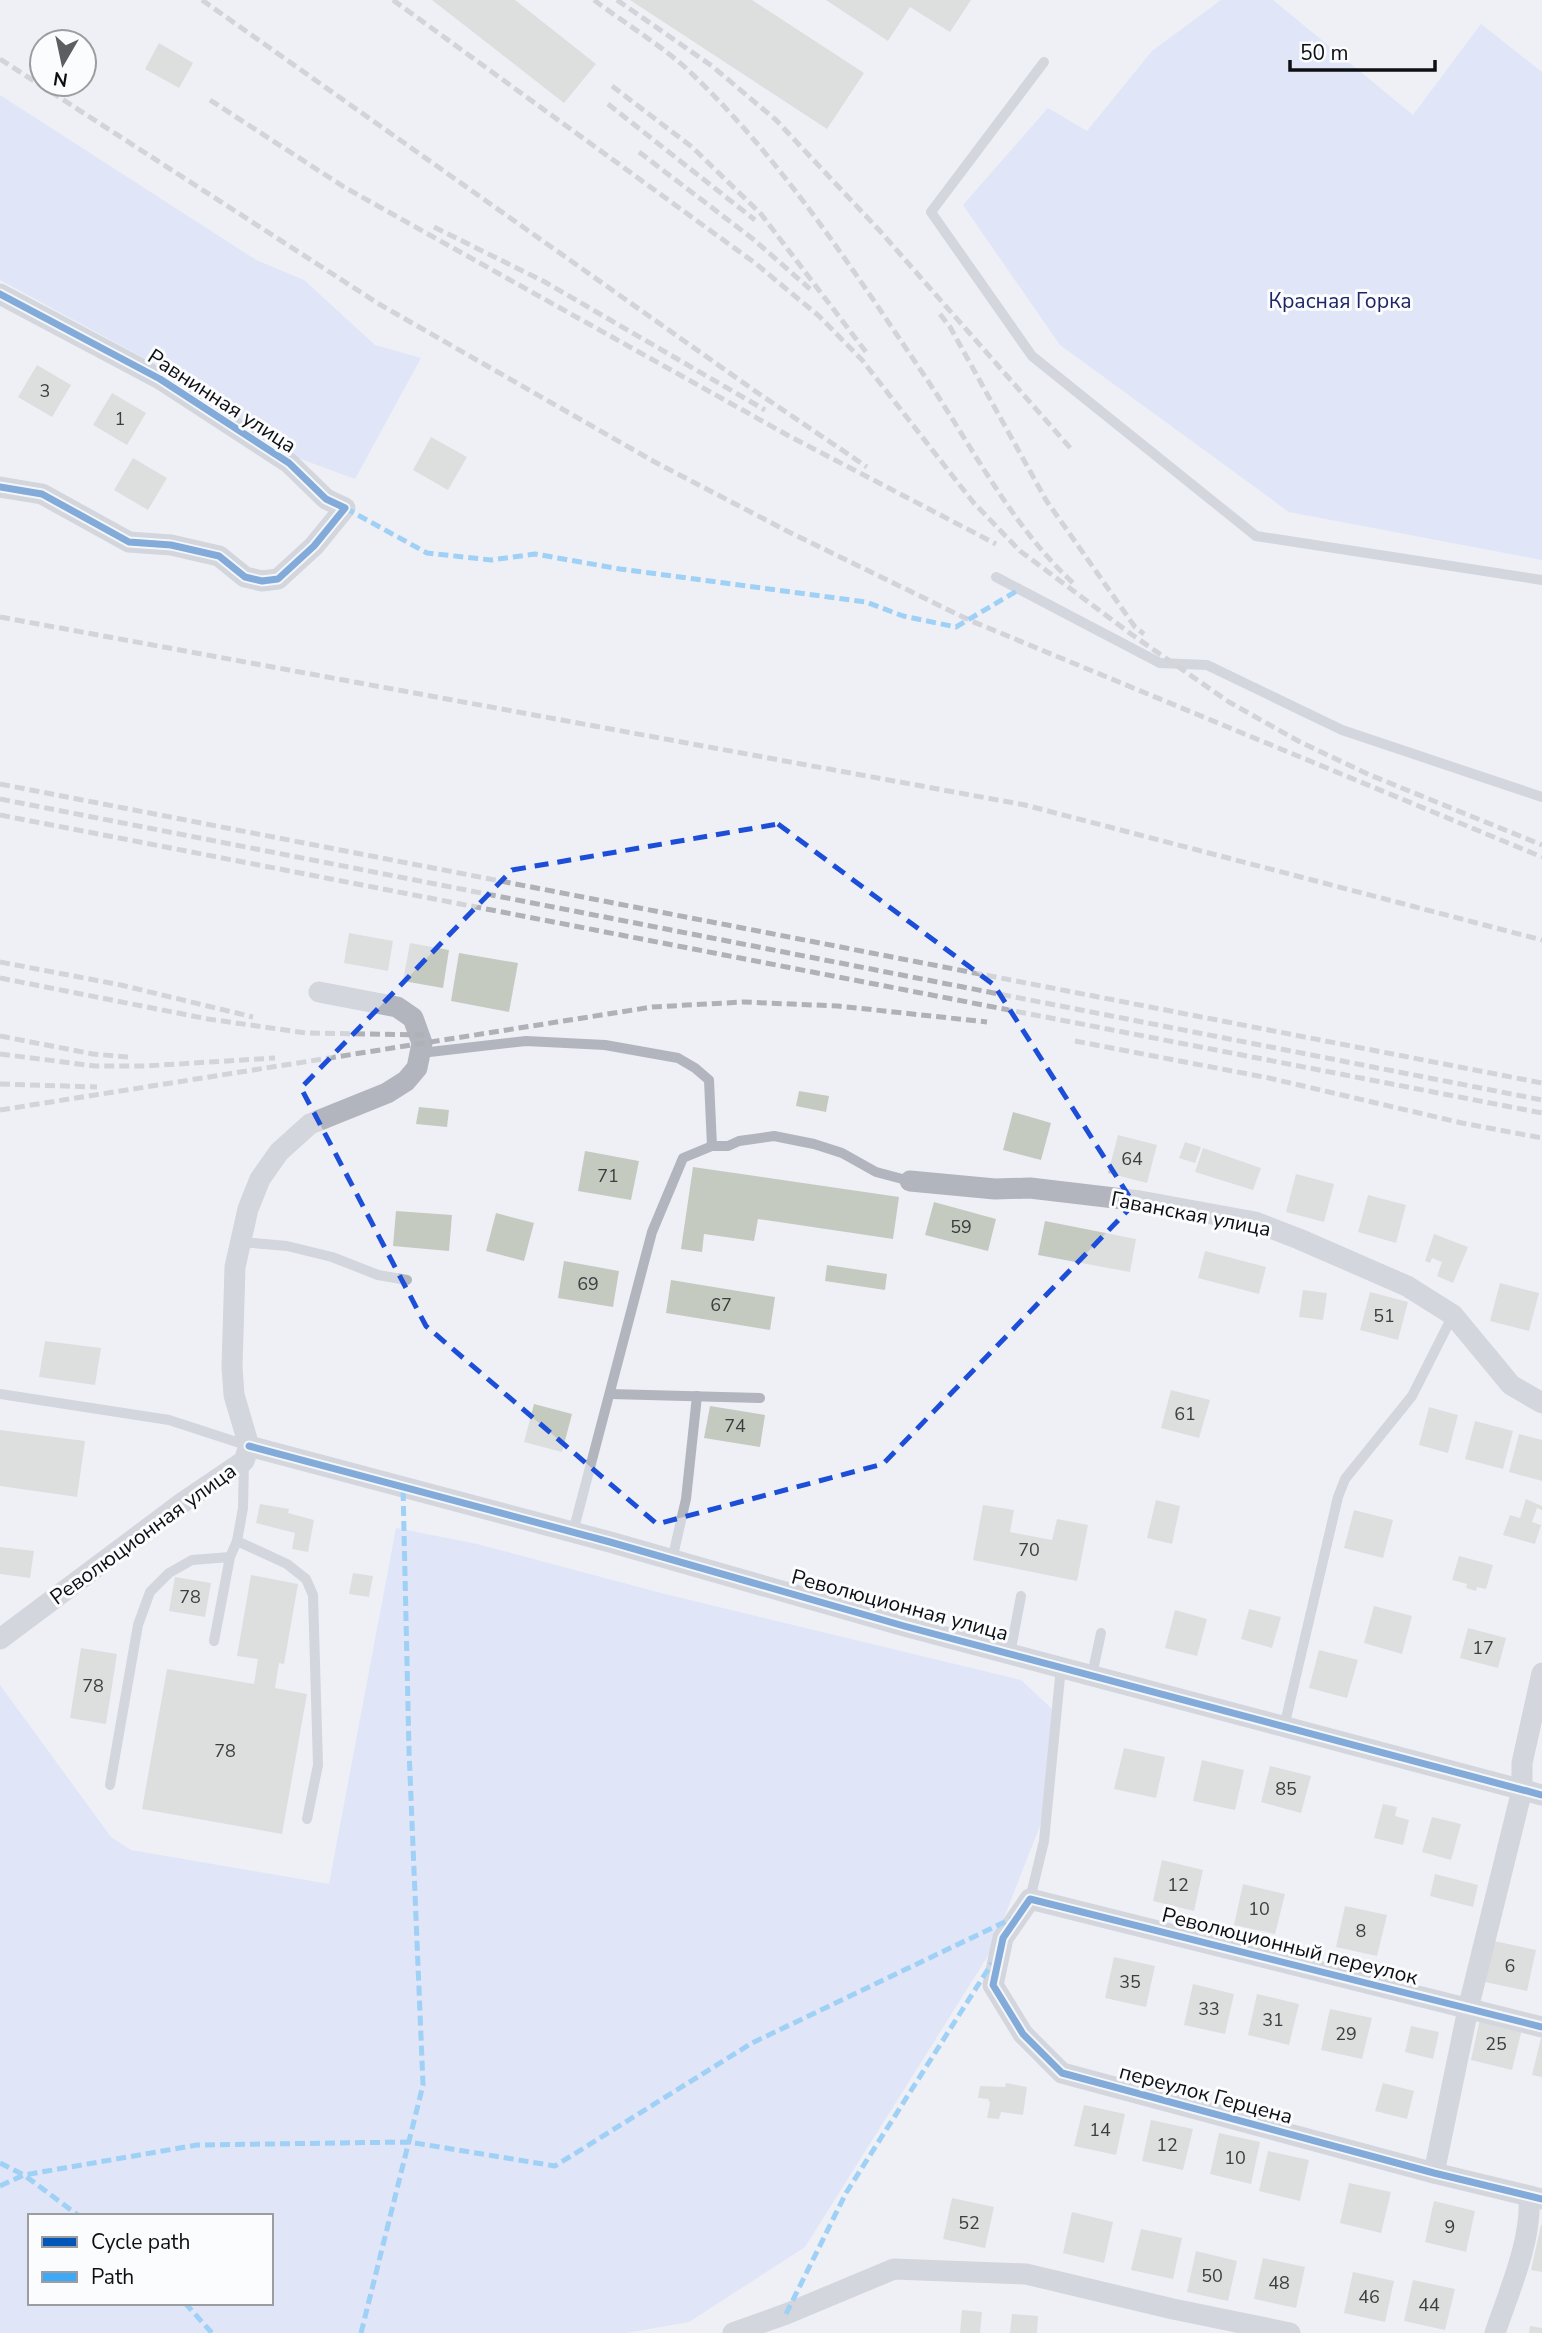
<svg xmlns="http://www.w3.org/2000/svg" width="1542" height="2333" viewBox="0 0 1542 2333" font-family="'Nunito Sans',sans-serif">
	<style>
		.green { fill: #ced7f9; fill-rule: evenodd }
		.building { fill: #c5cac1 }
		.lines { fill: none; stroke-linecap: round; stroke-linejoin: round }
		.service { stroke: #b3b5be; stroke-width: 10 }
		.minor { stroke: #b3b5be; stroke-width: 21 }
		.rail { stroke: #afb1b7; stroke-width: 5; stroke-dasharray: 10 5; stroke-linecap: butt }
		.quiet { stroke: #3fa9f5; stroke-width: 5; stroke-dasharray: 10 5; stroke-linecap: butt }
		.cycleway-casing { stroke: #fbfcfe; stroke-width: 11 }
		.cycleway { stroke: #0057b8; stroke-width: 7 }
		.marked { fill: none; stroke: #1d4ed8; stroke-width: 5; stroke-dasharray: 14 9; stroke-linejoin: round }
		.labels { text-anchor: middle; stroke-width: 6; stroke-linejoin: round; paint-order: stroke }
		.number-label { font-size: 18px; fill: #3c3e3e }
		.park-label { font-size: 21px; fill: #1e2567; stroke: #fbfcfe }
		.street-label { font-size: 21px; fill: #0e0f13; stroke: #fbfcfe }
	</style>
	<rect width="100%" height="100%" fill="#eef0f6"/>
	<!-- green -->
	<g class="green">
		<path d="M1221,0H1273L1413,115L1481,24L1542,72V560L1289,512L1060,345L963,205L1048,108L1087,131L1152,51Z"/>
		<path d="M0,95L256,260L304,280L375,345L421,358L355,479L290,455L166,370L0,280Z"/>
		<path d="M396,1528L477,1544L661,1593L1021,1680L1052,1709L1041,1823L991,1951L805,2247L689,2322L626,2333H0V1685L111,1837L131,1850L329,1884ZM30,2216H271V2303H30Z"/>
	</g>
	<!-- building -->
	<g class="building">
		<path d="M432,0H515L596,64L564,103Z"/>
		<path d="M630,0H752L864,73L827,129Z"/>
		<path d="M826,0H971L950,32L910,7L888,41Z"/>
		<path d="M159,43L193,63L179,88L145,69Z"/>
		<path d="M37,365L71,385L52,417L18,397Z"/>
		<path d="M112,393L146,413L127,445L93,425Z"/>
		<path d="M431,437L467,457L448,490L413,470Z"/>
		<path d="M133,458L167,478L148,510L114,490Z"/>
		<path d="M349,933L393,941L388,971L344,963Z"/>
		<path d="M410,943L449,950L443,988L403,981Z"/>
		<path d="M459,953L518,963L509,1012L451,1001Z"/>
		<path d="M799,1091L829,1096L826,1112L796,1106Z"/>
		<path d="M419,1107L449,1110L447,1127L416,1124Z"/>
		<path d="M1013,1112L1051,1123L1041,1160L1003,1150Z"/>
		<path d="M1118,1135L1157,1145L1147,1183L1108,1173Z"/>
		<path d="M1185,1142L1201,1147L1195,1163L1179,1158Z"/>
		<path d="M1203,1148L1261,1168L1253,1190L1195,1172Z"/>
		<path d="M585,1151L639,1161L631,1200L578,1191Z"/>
		<path d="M693,1167L899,1197L893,1239L758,1219L754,1241L704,1234L702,1252L681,1249Z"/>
		<path d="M1296,1174L1334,1184L1324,1222L1286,1212Z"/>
		<path d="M1368,1195L1406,1205L1396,1243L1358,1232Z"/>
		<path d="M934,1202L996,1219L988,1251L925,1235Z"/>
		<path d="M396,1211L452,1215L449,1251L393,1246Z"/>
		<path d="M496,1213L534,1223L524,1261L486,1251Z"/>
		<path d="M1045,1221L1136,1239L1130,1272L1038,1255Z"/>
		<path d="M1434,1234L1468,1247L1453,1283L1437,1276L1442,1262L1432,1258L1430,1263L1425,1261Z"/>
		<path d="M1205,1251L1266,1267L1259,1294L1198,1278Z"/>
		<path d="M564,1261L619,1271L613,1307L558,1298Z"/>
		<path d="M827,1265L887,1274L885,1290L825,1281Z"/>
		<path d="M671,1280L775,1297L770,1330L666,1313Z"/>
		<path d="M1500,1283L1539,1293L1529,1331L1490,1321Z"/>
		<path d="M1303,1290L1327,1293L1323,1320L1299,1317Z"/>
		<path d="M1370,1292L1408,1302L1398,1340L1360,1330Z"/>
		<path d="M45,1341L101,1348L95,1385L39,1377Z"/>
		<path d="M1171,1390L1210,1400L1199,1438L1161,1428Z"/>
		<path d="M534,1404L572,1414L562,1452L524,1442Z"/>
		<path d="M710,1406L765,1415L760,1447L704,1438Z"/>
		<path d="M1429,1407L1458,1415L1448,1453L1419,1445Z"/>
		<path d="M1475,1421L1513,1431L1503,1469L1465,1459Z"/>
		<path d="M0,1430L85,1441L77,1497L0,1486Z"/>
		<path d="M1519,1434L1542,1440V1481L1509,1472Z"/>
		<path d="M1526,1499L1542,1506V1510L1537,1508L1532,1522L1541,1525L1535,1544L1503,1535L1510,1515L1520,1518Z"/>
		<path d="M1156,1500L1180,1506L1172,1544L1147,1538Z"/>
		<path d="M260,1504L289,1509L288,1513L314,1520L308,1552L292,1549L295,1533L256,1523Z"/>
		<path d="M983,1505L1014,1510L1010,1532L1052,1540L1057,1519L1088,1525L1077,1581L973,1560Z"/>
		<path d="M1354,1510L1393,1520L1383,1558L1344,1548Z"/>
		<path d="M0,1547L34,1551L30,1578L0,1574Z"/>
		<path d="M1459,1556L1493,1565L1486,1589L1477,1587L1476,1591L1466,1588L1467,1584L1452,1580Z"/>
		<path d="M353,1573L373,1576L369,1597L349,1594Z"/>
		<path d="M251,1575L298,1584L284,1664L279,1663L275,1688L307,1694L282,1834L142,1809L167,1669L254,1684L258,1659L237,1656Z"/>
		<path d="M175,1577L211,1583L205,1617L169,1611Z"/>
		<path d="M1374,1606L1412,1616L1402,1654L1364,1643Z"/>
		<path d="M1249,1609L1281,1617L1272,1648L1241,1639Z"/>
		<path d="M1175,1610L1207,1619L1197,1656L1165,1648Z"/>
		<path d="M1468,1628L1506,1638L1498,1668L1460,1658Z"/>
		<path d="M81,1648L117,1654L106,1724L70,1718Z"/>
		<path d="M1319,1650L1358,1660L1347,1698L1309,1688Z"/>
		<path d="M1124,1748L1165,1757L1156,1798L1114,1789Z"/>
		<path d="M1202,1760L1244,1770L1235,1810L1193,1801Z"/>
		<path d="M1270,1766L1311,1776L1301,1813L1261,1802Z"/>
		<path d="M1383,1804L1397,1807L1395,1816L1409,1820L1403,1845L1374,1838Z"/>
		<path d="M1432,1817L1461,1824L1451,1860L1422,1852Z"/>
		<path d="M1162,1860L1203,1870L1194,1911L1153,1901Z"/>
		<path d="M1435,1874L1478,1885L1473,1907L1430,1896Z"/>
		<path d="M1243,1884L1285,1894L1275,1934L1234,1925Z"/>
		<path d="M1345,1906L1387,1915L1377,1956L1336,1947Z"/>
		<path d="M1494,1941L1536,1950L1527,1991L1485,1982Z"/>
		<path d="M1114,1957L1155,1966L1146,2007L1105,1998Z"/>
		<path d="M1193,1984L1234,1994L1225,2034L1184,2025Z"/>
		<path d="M1257,1994L1299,2004L1289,2045L1248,2035Z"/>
		<path d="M1330,2009L1372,2018L1362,2059L1321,2050Z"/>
		<path d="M1480,2019L1522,2029L1512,2070L1471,2060Z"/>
		<path d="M1411,2026L1439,2032L1433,2059L1405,2052Z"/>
		<path d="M1541,2038H1542V2077L1532,2075Z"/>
		<path d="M1006,2083L1027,2087L1023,2115L1001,2112L999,2119L987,2118L990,2103L988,2099L978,2098L980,2086L1005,2087Z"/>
		<path d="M1383,2083L1414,2091L1407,2119L1375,2111Z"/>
		<path d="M1084,2105L1125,2114L1116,2155L1074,2146Z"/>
		<path d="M1151,2120L1193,2129L1183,2170L1142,2161Z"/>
		<path d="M1219,2133L1260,2142L1251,2184L1210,2174Z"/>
		<path d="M1268,2151L1309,2160L1300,2201L1259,2191Z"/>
		<path d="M1349,2183L1391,2192L1381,2233L1340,2223Z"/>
		<path d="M952,2198L994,2207L985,2248L943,2239Z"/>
		<path d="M1434,2201L1475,2211L1466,2252L1425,2242Z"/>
		<path d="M1072,2212L1113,2222L1104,2263L1063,2253Z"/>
		<path d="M1541,2225H1542V2272L1531,2270Z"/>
		<path d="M1141,2229L1182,2238L1173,2279L1131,2270Z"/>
		<path d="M1196,2251L1237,2261L1228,2301L1187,2292Z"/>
		<path d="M1263,2258L1305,2267L1296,2308L1254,2299Z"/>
		<path d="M1353,2272L1394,2281L1385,2322L1344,2313Z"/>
		<path d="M1413,2280L1455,2289L1445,2330L1404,2321Z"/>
		<path d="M962,2310L982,2312L980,2333H960Z"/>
		<path d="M1012,2314L1038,2316L1037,2333H1010Z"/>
		<path d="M1530,2326L1542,2328V2333H1529Z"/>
	</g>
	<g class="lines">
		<!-- service -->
		<g class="service">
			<path d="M1044,62L931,212L1032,356L1256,536L1542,580"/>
			<path d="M996,577L1160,663L1207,665L1342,730L1542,797"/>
			<path d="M421,1053L526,1041L605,1045L678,1058L695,1068L709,1080L712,1146H728L739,1141L774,1136L814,1144L842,1153L876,1172L910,1181"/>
			<path d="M241,1242L287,1246L332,1257L378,1275L407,1280"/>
			<path d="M0,1394L169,1420L249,1446"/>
			<path d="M610,1394L760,1398"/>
			<path d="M573,1532L652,1232L683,1158L712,1146"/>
			<path d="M237,1541L287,1564L306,1579L313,1595L318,1765L307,1819"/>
			<path d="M672,1560L686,1499L697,1396"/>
			<path d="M214,1641L230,1557L237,1541L243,1508L244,1461"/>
			<path d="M1010,1654L1021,1596"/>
			<path d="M1092,1675L1101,1633"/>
			<path d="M1284,1727L1338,1497L1345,1479L1412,1396L1453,1315"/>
			<path d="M110,1785L138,1625L150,1592L169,1573L192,1560L230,1557"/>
			<path d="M1030,1899L1044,1841L1061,1667"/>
		</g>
		<!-- minor -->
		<g class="minor">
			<path d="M0,294L160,379L289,463L326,499L345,508L314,546L278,579L262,581L245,577L219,556L171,545L129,542L42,494L0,487"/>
			<path d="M910,1181L995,1189L1030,1188L1140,1201L1255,1222L1299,1239L1407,1286L1453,1315L1511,1385L1542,1403"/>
			<path d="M249,1446L610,1542L904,1626L1542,1795"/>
			<path d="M249,1446L234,1395L232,1367L235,1267L248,1209L260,1179L279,1152L310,1124L387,1093L406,1081L417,1068L422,1043L413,1018L397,1007L319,992"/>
			<path d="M0,1639L182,1503L244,1461L249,1446"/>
			<path d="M1542,2027L1030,1899L1003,1938L993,1985L1023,2034L1062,2073L1434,2173L1542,2199"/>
			<path d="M1434,2173L1468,2009L1522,1790V1763L1542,1673"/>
			<path d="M733,2333L786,2314L894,2269L1026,2274L1173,2309L1290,2333"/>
			<path d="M1495,2333C1509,2291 1532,2241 1529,2196"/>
		</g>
		<!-- rail -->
		<g class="rail">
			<path d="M202,0L755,391L867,467"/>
			<path d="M393,0L755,263L819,316L862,360L973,502L1020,551L1131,634L1229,702L1300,742L1370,775L1542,845"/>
			<path d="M594,0C623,22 662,46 688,70C783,160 855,273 928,381C974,450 1012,526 1073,583"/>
			<path d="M617,0L712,66L776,120L879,230L1072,450"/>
			<path d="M0,59L379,304L653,461L787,531L969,620L1542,857"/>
			<path d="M612,86L692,147L761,214L866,352"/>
			<path d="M210,100L344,187L789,436L996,544"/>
			<path d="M608,104L755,220"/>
			<path d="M639,152L753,239L810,289"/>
			<path d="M434,227L545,282L765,410"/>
			<path d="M940,314L950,327L1046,500L1135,627L1144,634"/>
			<path d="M0,617L1025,805L1542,940"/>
			<path d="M0,784L1542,1083"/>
			<path d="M0,799L1542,1100"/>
			<path d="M0,815L1542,1113"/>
			<path d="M0,962L121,985L253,1017"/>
			<path d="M0,978L208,1019L306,1033L424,1035"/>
			<path d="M0,1036L93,1054L128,1057"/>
			<path d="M1075,1041L1269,1078L1462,1123L1542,1138"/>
			<path d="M0,1054L95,1066H145L275,1058"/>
			<path d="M0,1084L97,1087"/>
			<path d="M0,1110L652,1007L743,1002L838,1006L987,1022"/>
		</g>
		<!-- quiet -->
		<g class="quiet">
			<path d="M345,508L427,553L491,560L535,554L620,569L866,602L903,616L956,627L1020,589"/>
			<path d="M0,2163L24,2175L79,2216"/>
			<path d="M0,2186L24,2175L197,2145L409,2142L555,2166L752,2043L1015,1917"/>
			<path d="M185,2303L212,2333"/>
			<path d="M786,2314L846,2193L992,1963"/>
			<path d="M361,2333L423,2085L409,1750L403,1487"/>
		</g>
		<!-- cycleway casing -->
		<g class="cycleway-casing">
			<g id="cycleway">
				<path d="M0,294L160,379L289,463L326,499L345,508L314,546L278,579L262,581L245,577L219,556L171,545L129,542L42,494L0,487"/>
				<path d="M249,1446L610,1542L904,1626L1542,1795"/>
				<path d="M1542,2027L1030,1899L1003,1938L993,1985L1023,2034L1062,2073L1434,2173L1542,2199"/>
			</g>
		</g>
		<!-- cycleway -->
		<use href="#cycleway" class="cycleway"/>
	</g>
	<!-- marked area -->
	<path d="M0 0H1542V2333H0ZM778,824L994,985L1134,1204L883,1464L657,1524L426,1326L301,1088L512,870Z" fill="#eef0f6" fill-opacity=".55" fill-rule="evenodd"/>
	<path class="marked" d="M778,824L994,985L1134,1204L883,1464L657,1524L426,1326L301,1088L512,870Z"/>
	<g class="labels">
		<!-- number labels -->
		<g class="number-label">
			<text x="45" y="397">3</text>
			<text x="120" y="425">1</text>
			<text x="1132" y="1165">64</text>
			<text x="608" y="1182">71</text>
			<text x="961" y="1233">59</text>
			<text x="588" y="1290">69</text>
			<text x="721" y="1311">67</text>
			<text x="1384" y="1322">51</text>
			<text x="1185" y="1420">61</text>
			<text x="735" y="1432">74</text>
			<text x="1029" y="1556">70</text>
			<text x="190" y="1603">78</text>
			<text x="1483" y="1654">17</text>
			<text x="93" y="1692">78</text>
			<text x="225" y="1757">78</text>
			<text x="1286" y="1795">85</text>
			<text x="1178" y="1891">12</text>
			<text x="1259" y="1915">10</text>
			<text x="1361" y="1937">8</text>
			<text x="1510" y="1972">6</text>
			<text x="1130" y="1988">35</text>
			<text x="1209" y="2015">33</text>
			<text x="1273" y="2026">31</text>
			<text x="1346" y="2040">29</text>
			<text x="1496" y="2050">25</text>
			<text x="1100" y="2136">14</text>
			<text x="1167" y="2151">12</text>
			<text x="1235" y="2164">10</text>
			<text x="969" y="2229">52</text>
			<text x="1450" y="2233">9</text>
			<text x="1212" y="2282">50</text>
			<text x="1279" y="2289">48</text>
			<text x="1369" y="2303">46</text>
			<text x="1429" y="2311">44</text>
		</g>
		<!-- park labels -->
		<g class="park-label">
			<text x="1340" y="308">Красная Горка</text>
		</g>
		<!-- street labels -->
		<g class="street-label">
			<text transform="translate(222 401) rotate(33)" y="7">Равнинная улица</text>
			<text transform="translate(1191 1214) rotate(11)" y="7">Гаванская улица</text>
			<text transform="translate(143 1534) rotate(-36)" y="7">Революционная улица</text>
			<text transform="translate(900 1605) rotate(15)" y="7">Революционная улица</text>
			<text transform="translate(1290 1946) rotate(14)" y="7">Революционный переулок</text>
			<text transform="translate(1206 2094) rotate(15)" y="7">переулок Герцена</text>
		</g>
	</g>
	<!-- legend -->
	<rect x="28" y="2214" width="245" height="91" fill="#fbfcfe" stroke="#9c9da0" stroke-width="2"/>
	<rect x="42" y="2237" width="35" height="10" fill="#0057b8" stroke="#9c9da0" stroke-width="2"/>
	<text x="91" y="2249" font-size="21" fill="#0e0f13">Cycle path</text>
	<rect x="42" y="2272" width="35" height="10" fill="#3fa9f5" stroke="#9c9da0" stroke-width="2"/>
	<text x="91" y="2284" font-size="21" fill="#0e0f13">Path</text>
	<!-- north arrow -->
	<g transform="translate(63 63) rotate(189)"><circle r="33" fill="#fbfcfe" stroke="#9c9da0" stroke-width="2"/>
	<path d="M0-5L12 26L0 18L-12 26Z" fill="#5c5e62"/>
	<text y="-10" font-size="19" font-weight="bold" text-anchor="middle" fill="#0e0f13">N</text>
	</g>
	<!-- scale -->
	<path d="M1290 60v10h145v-10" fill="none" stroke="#0e0f13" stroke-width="3.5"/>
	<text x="1300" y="60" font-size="21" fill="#0e0f13" stroke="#fbfcfe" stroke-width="5" paint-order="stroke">50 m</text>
</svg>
